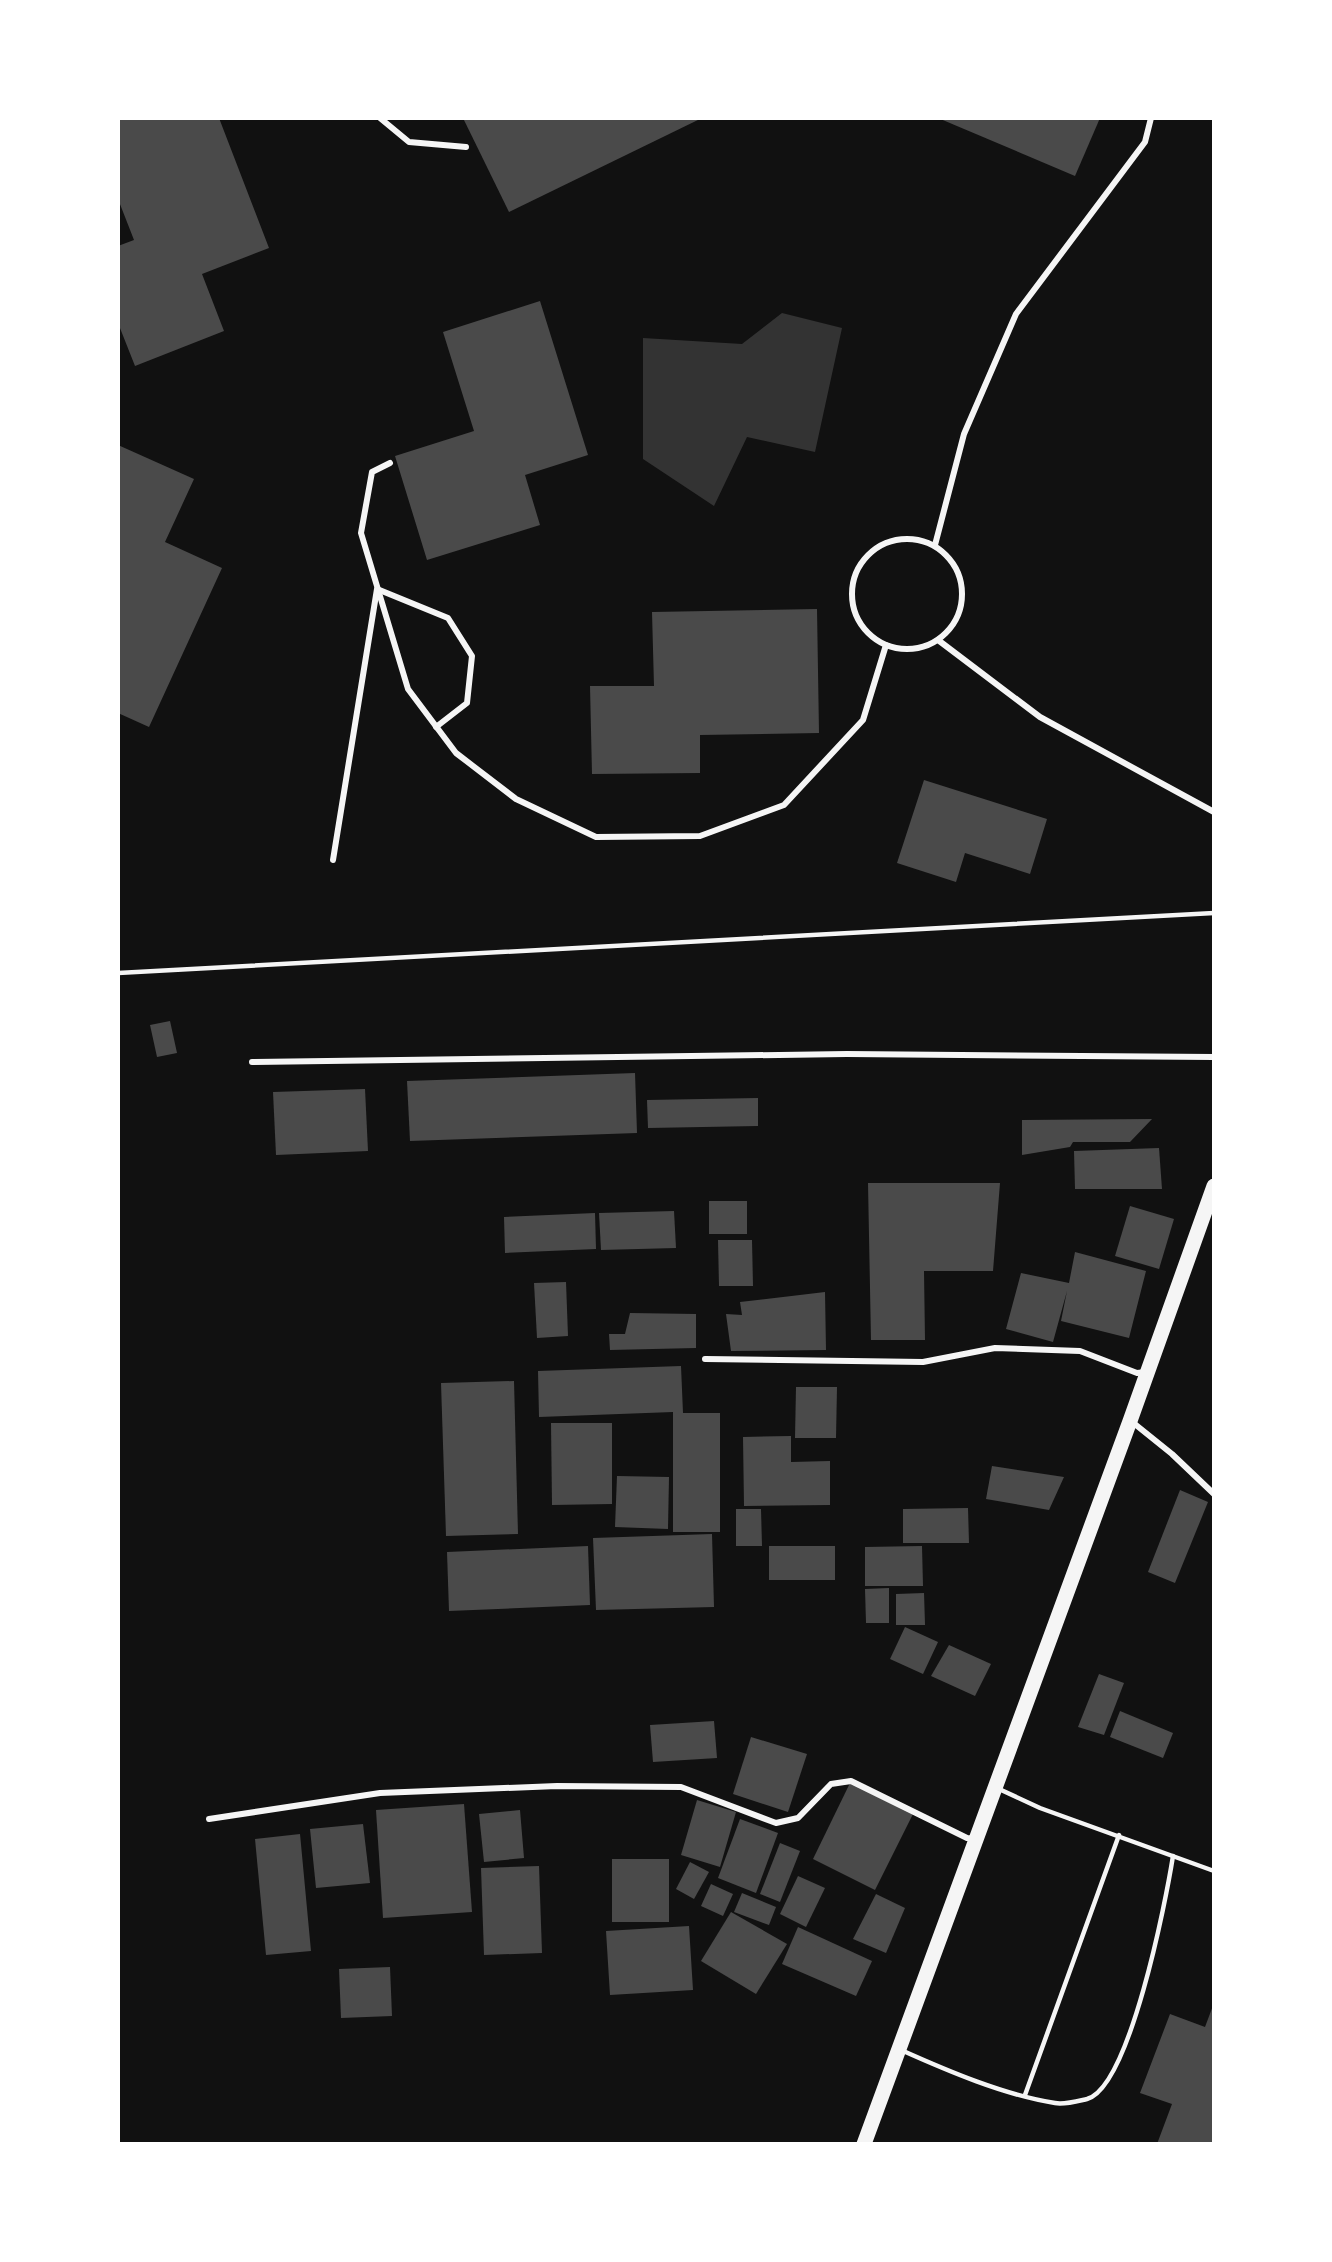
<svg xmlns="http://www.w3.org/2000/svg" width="1332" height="2262" viewBox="0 0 1332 2262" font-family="'Open Sans',sans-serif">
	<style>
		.water { fill: #333 }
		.building { fill: #4a4a4a }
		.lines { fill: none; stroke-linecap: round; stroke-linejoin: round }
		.service { stroke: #f5f5f5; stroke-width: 4.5 }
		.minor { stroke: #f5f5f5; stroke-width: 6 }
		.primary { stroke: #f5f5f5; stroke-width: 15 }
	</style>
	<rect width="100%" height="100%" fill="#111"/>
	<!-- water -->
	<path class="water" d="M782,313L842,328L815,452L747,437L714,506L643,459V338L742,344Z"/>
	<!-- building -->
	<g class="building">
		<path d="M118,118H219L269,248L202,274L224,331L135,366L118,323V246L134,240L118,199Z"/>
		<path d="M463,118H702L509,212Z"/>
		<path d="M938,118H1100L1075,176Z"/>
		<path d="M540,301L588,455L525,475L540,525L427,560L395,456L474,431L443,332Z"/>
		<path d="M118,445L194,479L165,542L222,568L149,727L118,713Z"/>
		<path d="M817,609L819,733L700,735V773L592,774L590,686H654L652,612Z"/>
		<path d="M924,780L1047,819L1030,874L965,853L956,882L897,863Z"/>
		<path d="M170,1021L177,1053L157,1057L150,1025Z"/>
		<path d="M635,1073L637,1133L410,1141L407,1081Z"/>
		<path d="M365,1089L368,1151L276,1155L273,1092Z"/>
		<path d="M758,1098V1126L648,1128L647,1100Z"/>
		<path d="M1152,1119L1130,1142H1073L1070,1147L1022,1155V1120Z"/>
		<path d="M1159,1148L1162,1189H1075L1074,1151Z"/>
		<path d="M868,1183H1000L993,1271H924L925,1340H871Z"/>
		<rect x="709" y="1201" width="38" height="33"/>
		<path d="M1130,1206L1174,1219L1159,1269L1115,1256Z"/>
		<path d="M674,1211L676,1248L601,1250L599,1213Z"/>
		<path d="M595,1213L596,1249L505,1253L504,1217Z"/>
		<path d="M718,1240H752L753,1286H719Z"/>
		<path d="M1075,1252L1146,1271L1129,1338L1061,1321L1067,1291L1053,1342L1006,1329L1021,1273L1069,1283Z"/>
		<path d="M566,1282L568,1336L537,1338L534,1283Z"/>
		<path d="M825,1292L826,1350L731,1351L726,1314L742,1315L740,1302Z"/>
		<path d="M630,1313L696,1314V1348L610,1350L609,1334H625Z"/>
		<path d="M681,1366L683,1413H720V1532H673V1412L539,1417L538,1371Z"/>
		<path d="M514,1381L518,1534L446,1536L441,1383Z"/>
		<path d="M796,1387H837L836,1438H795Z"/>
		<path d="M551,1423H612V1504L552,1505Z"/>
		<path d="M791,1436V1462L830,1461V1505L744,1506L743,1437Z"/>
		<path d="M992,1466L1064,1477L1049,1510L986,1499Z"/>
		<path d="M617,1476L669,1477L668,1529L615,1527Z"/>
		<path d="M1180,1490L1208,1502L1175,1583L1148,1572Z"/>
		<path d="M968,1508L969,1543H903V1509Z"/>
		<path d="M736,1509H761L762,1546H736Z"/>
		<path d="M712,1534L714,1607L596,1610L593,1538Z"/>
		<path d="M588,1546L590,1605L449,1611L447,1552Z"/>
		<rect x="769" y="1546" width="66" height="34"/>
		<path d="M922,1546L923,1586H865V1547Z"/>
		<path d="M889,1588V1623H866L865,1589Z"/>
		<path d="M924,1593L925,1625H896V1594Z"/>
		<path d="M905,1627L938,1642L923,1674L890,1659Z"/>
		<path d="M949,1645L991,1664L975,1696L931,1676Z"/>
		<path d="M1099,1674L1124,1683L1104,1735L1078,1727Z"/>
		<path d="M1120,1711L1173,1733L1163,1758L1110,1737Z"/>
		<path d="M714,1721L717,1758L653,1762L650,1725Z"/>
		<path d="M751,1737L807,1754L788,1812L733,1794Z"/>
		<path d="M850,1783L913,1814L875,1890L813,1859Z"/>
		<path d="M697,1800L736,1812L720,1867L681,1855Z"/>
		<path d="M464,1804L472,1912L383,1918L376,1810Z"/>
		<path d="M520,1810L524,1858L484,1862L479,1814Z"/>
		<path d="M740,1819L778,1833L756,1893L718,1878Z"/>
		<path d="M363,1824L370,1883L316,1888L310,1829Z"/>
		<path d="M300,1834L311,1951L266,1955L255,1839Z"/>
		<path d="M780,1843L800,1851L780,1902L760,1894Z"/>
		<rect x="612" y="1859" width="57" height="63"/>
		<path d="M690,1862L709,1872L694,1899L676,1889Z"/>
		<path d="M539,1866L542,1953L484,1955L481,1868Z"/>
		<path d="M798,1876L825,1888L806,1927L780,1914Z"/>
		<path d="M711,1884L733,1894L723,1916L701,1906Z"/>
		<path d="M742,1893L776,1907L769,1925L734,1912Z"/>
		<path d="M876,1894L905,1908L886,1953L853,1939Z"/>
		<path d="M731,1912L787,1944L756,1994L701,1961Z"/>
		<path d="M689,1926L693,1990L610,1995L606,1931Z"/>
		<path d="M798,1927L872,1961L856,1996L782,1964Z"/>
		<path d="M390,1967L392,2016L341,2018L339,1969Z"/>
		<path d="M1214,2003V2144H1157L1172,2104L1140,2093L1170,2014L1205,2027Z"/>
	</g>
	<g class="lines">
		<!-- service -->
		<g class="service">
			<path d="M118,973L1214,913"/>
			<path d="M999,1789L1040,1808L1214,1871"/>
			<path d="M901,2050C948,2071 1004,2095 1055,2103C1064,2105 1078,2101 1087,2099C1130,2087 1166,1900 1173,1856"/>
			<path d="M1025,2095L1119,1835"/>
		</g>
		<!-- minor -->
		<g class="minor">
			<path d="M380,118L409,142L466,147"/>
			<path d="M390,463L372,472L361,533L408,689L456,753L516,799L596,837L700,836L784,805L863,720L886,645"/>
			<circle cx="907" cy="594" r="55"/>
			<path d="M935,545L964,434L1016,314L1145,142L1151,118"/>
			<path d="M938,640L1040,717L1214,812"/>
			<path d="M333,860L377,589L448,618L472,656L467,703L436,727"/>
			<path d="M252,1062L847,1054L1214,1057"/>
			<path d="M705,1359L923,1362L995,1348L1080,1351L1137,1373L1146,1372"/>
			<path d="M1131,1421L1172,1454L1214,1494"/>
			<path d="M209,1819L380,1793L557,1786L681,1787L776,1823L798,1818L831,1784L851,1781L967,1838L975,1839"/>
		</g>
		<!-- primary -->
		<path class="primary" d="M864,2144L1130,1421L1214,1186"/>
	</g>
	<!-- border -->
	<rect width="1332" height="2262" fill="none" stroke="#ffffff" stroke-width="240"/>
</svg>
